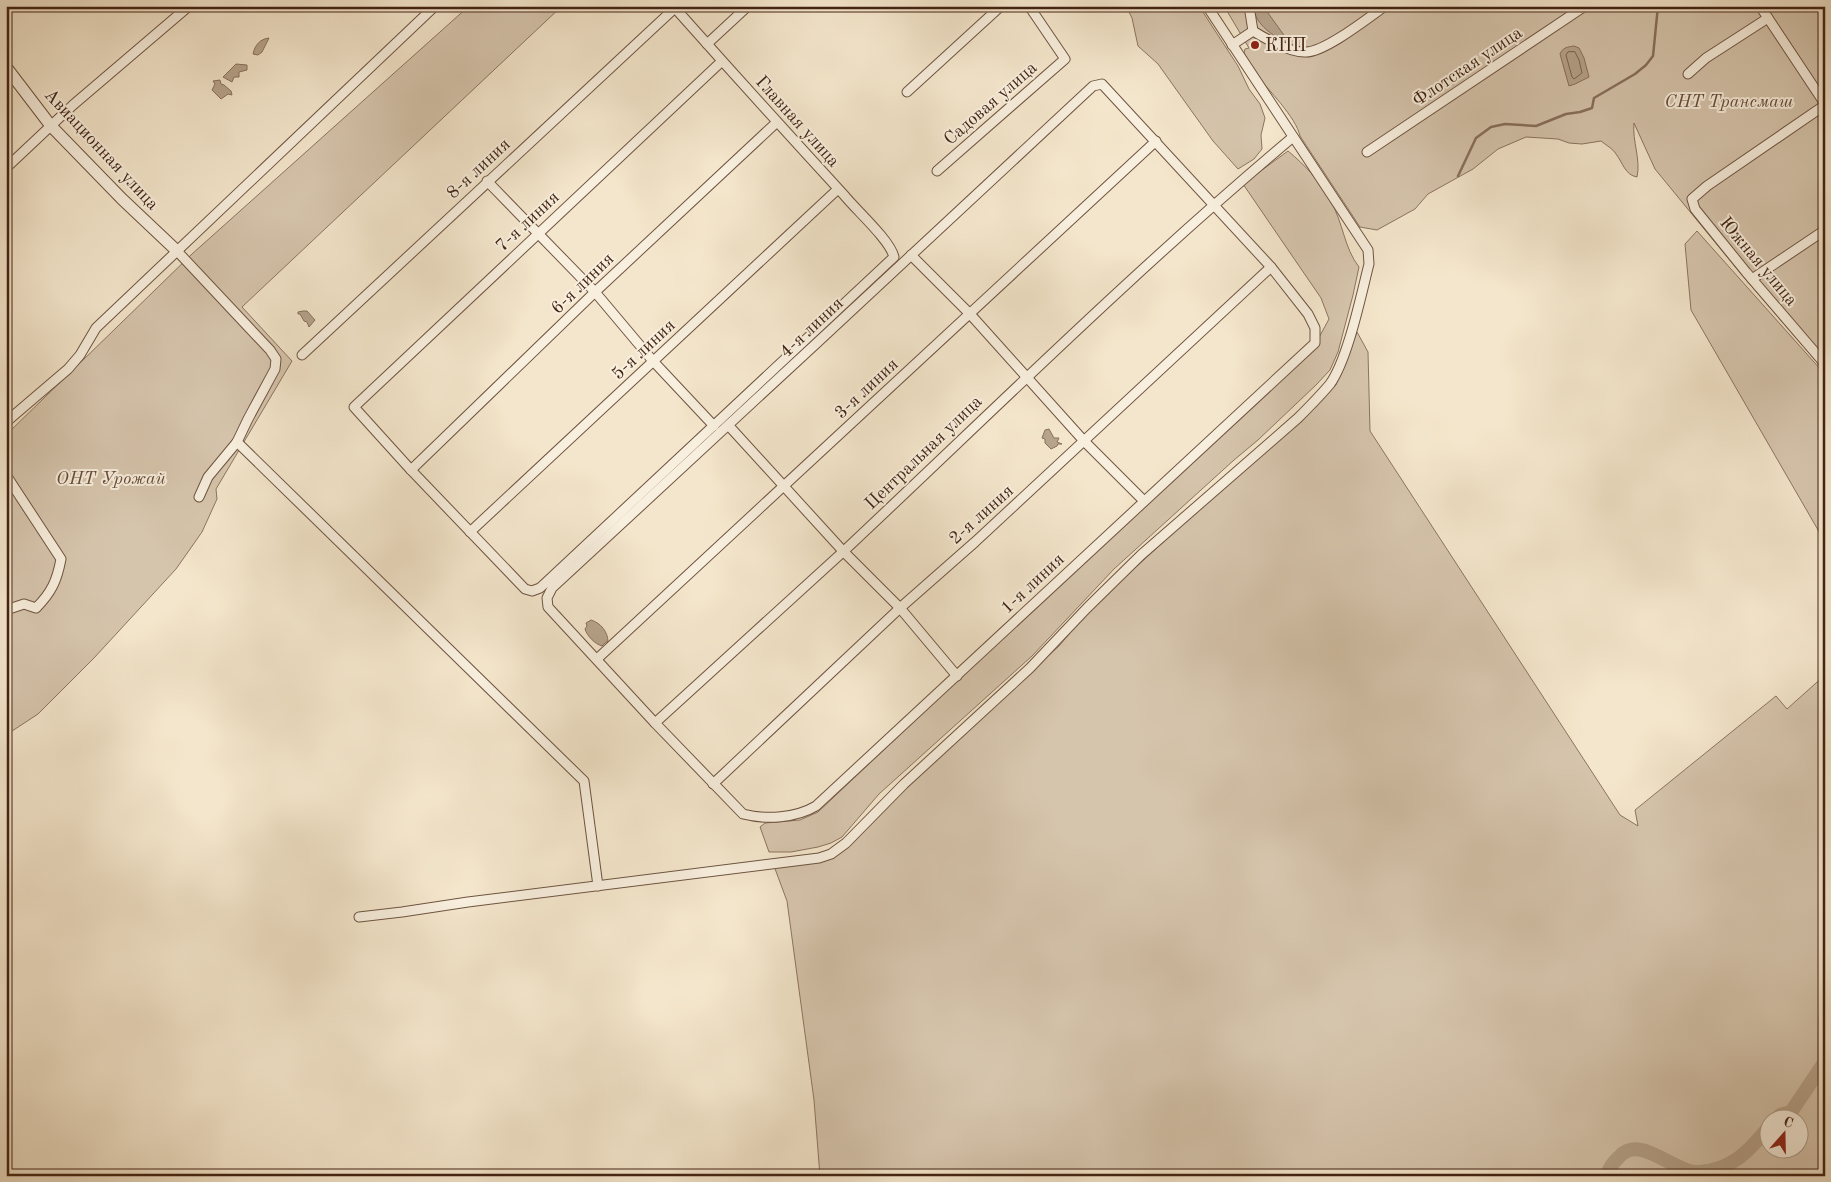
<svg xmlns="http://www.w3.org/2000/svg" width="1831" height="1182" viewBox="0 0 1831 1182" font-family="'Old Standard TT',serif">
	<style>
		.green { fill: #d6c5ad; stroke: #8c7460; fill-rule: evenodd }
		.water { fill: #b7a48d; stroke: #88705c }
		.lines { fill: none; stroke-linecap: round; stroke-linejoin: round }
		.shore { stroke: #7c6450; stroke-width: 1 }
		.stream { stroke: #88705c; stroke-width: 2.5 }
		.river { stroke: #b7a48d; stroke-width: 14 }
		.minor-casing { stroke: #6e5441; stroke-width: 11 }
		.tertiary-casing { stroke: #6e5441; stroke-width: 13 }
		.minor { stroke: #f8efde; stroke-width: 9 }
		.tertiary { stroke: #f8efde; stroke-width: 11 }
		.poi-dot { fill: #8f2418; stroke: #f8efde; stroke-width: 2 }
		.labels { text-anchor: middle; stroke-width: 4; stroke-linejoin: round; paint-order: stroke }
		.poi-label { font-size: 18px; fill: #422313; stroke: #f8efde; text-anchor: start }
		.street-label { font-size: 18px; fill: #422313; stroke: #f8efde }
		.park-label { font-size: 18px; font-style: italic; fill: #674c3a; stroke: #f8efde }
	</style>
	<rect width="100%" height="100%" fill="#f4e6cc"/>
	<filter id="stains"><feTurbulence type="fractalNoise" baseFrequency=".004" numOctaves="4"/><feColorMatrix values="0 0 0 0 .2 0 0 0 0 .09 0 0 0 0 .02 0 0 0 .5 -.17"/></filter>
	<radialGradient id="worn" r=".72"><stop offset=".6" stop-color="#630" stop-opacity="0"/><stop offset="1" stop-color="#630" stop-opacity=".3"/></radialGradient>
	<!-- green -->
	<g class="green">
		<path d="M469,6H562L242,307L292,361L216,489L217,499L202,532L176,569L94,658L38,714L6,735V435L192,254Z"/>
		<path d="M1126,6H1199L1238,66L1249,89L1260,104L1265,118L1261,135L1262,149L1254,159L1238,169L1213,141L1158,64L1138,46L1132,18Z"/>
		<path d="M1224,6H1825V374L1817,362L1746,280L1655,169L1634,123C1632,141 1641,159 1637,177C1625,175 1623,163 1616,154C1613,149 1606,145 1601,141L1582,144L1569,143L1558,139L1526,137L1498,149L1473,169L1428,194L1415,209L1377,230L1360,227L1300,136C1296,117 1268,90 1256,74C1251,67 1248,60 1244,53L1245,49L1249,48Z"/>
		<path d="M1288,151C1305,165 1321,182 1331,202C1343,222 1344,248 1359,267L1353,295L1338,352L1330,370L1316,385L1258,440L1234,460L1114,569L1032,656L879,794L842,837L831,843L818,847L791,852H769L760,827L765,823L800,820L818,812L1317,341L1329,319L1321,298L1243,184Z"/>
		<path d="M1697,231L1822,371L1825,395V542L1691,310L1685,244Z"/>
		<path d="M1357,332L1368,352L1370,431L1620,815L1638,826L1635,810L1776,696L1787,709L1825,675V1176H820L814,1100L787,901L774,866L825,860L838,855L959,737L1059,646L1092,607L1336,385ZM1768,1120H1798V1150H1768Z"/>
	</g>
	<!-- water -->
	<g class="water">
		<path d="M1253,6H1263L1291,45C1274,36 1256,27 1253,6Z"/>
		<path d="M269,38L262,52L258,55L253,54C255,45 260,39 269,38Z"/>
		<path d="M1574,46L1579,48L1584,58L1589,77L1575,84L1569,86L1560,54C1563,47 1568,47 1574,46Z"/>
		<path d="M236,64L247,65V70L239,72V77H234L232,82L223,77Z"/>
		<path d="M220,80L221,84L224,85L231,91L232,95L228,94L221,99L212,90L215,84L213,81Z"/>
		<path d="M303,311H307L315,320L309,327L307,322L304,321L300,314H298V312Z"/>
		<path d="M1049,429L1054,438H1059L1057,442L1062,444H1058L1057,446L1051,449L1045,443V439L1042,438L1045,430Z"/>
		<path d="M591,620C601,623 608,632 608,642H606L602,646C595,644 587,636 585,629L587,626L586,623Z"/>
	</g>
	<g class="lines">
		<!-- shore -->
		<path class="shore" d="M1575,52L1579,60L1582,73L1574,79L1572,77L1566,55L1568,52Z"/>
		<!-- stream -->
		<path class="stream" d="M1458,176L1476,138L1491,127L1505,124L1536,126L1566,114L1580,112L1592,108L1594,98L1635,74L1646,65L1653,56L1658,6"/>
		<!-- river -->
		<g class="river">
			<path d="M1776,1120L1780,1115L1791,1112L1824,1063L1825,1019"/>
			<path d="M1607,1176C1609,1167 1613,1163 1619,1157C1640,1133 1673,1173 1699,1172C1732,1170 1749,1151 1768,1128"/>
		</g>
		<!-- minor casing -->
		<g class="minor-casing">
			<g id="minor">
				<path d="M1760,6L1825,104"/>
				<path d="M675,8C731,71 787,133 844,195C856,210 890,240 894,257L540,588L532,591L525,589L411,470L354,407L722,61"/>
				<path d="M1253,31C1266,39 1290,53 1306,52C1325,52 1368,18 1385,6"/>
				<path d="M707,44L748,6"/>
				<path d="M1232,45L1253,31L1249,6"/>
				<path d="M1688,74L1706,58L1768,18"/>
				<path d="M1102,84L1271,267L1308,314L1315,328V343L816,806C796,818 766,820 743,814L655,723L548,607L547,598L552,588C733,422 913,253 1093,86Z"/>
				<path d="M907,92L1001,6"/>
				<path d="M1825,105L1707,186L1692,199L1695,209L1746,272L1825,364"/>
				<path d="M1367,152L1585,6"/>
				<path d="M6,168L73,105L189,6"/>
				<path d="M937,171L1065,59L1029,6"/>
				<path d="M487,181L595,292L653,361L714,426"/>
				<path d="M177,251L270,350L276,359L275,369L248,419L237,442L208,477L199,497"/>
				<path d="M911,255L970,314L1084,441L1144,501"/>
				<path d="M1752,279L1825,230"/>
				<path d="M302,355L677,6"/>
				<path d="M6,422L68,369L80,355L96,328L435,6"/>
				<path d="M729,426L843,551L900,608L957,676"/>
				<path d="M237,442L584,781L598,886"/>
				<path d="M411,470L595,292L777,122"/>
				<path d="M6,475L61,559C57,580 52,592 36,608L24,604L6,610"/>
				<path d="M470,532L838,189"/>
				<path d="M597,659L1156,141"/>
				<path d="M655,723C718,665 782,608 845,550C993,411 1137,268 1293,137"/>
				<path d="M713,784L900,608L975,542L1271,267"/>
				<path d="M359,917L402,912L468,902L819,858L831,854L846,843L904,784L1030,668L1087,608L1141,555L1298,418C1309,407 1320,396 1330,384C1348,359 1361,295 1369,264L1368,250L1207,6"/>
			</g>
		</g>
		<!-- tertiary casing -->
		<g class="tertiary-casing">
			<path id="tertiary" d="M6,67L51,126L122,199L177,251"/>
		</g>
		<!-- minor -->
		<use href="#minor" class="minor"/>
		<!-- tertiary -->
		<use href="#tertiary" class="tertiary"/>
	</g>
	<!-- markers -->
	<circle class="poi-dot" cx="1255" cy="45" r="5"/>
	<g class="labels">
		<!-- poi labels -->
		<g class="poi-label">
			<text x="1265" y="51">КПП</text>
		</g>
		<!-- street labels -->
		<g class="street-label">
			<text transform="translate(1467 66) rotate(-34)" y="6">Флотская улица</text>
			<text transform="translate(990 103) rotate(-41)" y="6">Садовая улица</text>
			<text transform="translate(798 121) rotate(48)" y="6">Главная улица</text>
			<text transform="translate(102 149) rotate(47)" y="6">Авиационная улица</text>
			<text transform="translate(478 168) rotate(-43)" y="6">8-я линия</text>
			<text transform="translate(527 221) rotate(-43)" y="6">7-я линия</text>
			<text transform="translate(1759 261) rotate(50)" y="6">Южная улица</text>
			<text transform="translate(582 283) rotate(-44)" y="6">6-я линия</text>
			<text transform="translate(811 327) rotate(-43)" y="6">4-я линия</text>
			<text transform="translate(643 349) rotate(-43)" y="6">5-я линия</text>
			<text transform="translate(866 388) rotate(-43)" y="6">3-я линия</text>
			<text transform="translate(923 452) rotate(-44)" y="6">Центральная улица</text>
			<text transform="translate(981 514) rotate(-42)" y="6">2-я линия</text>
			<text transform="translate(1032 583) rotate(-43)" y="6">1-я линия</text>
		</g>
		<!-- park labels -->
		<g class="park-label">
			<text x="1729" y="107">СНТ Трансмаш</text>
			<text x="111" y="484">ОНТ Урожай</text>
		</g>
	</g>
	<!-- margin -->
	<rect width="1831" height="1182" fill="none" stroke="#f4e6cc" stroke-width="25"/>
	<rect x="8" y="8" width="1816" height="1167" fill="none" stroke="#422313" stroke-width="2.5"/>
	<rect x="12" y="12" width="1806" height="1157" fill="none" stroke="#422313"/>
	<!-- north arrow -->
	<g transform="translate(1784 1134) rotate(20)"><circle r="24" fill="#f8efde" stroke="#af9d8d"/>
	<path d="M0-4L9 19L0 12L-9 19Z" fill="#8f2418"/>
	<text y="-8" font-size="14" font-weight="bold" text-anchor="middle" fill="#422313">С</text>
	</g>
	<rect width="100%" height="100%" filter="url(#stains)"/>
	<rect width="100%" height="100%" fill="url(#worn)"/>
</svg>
